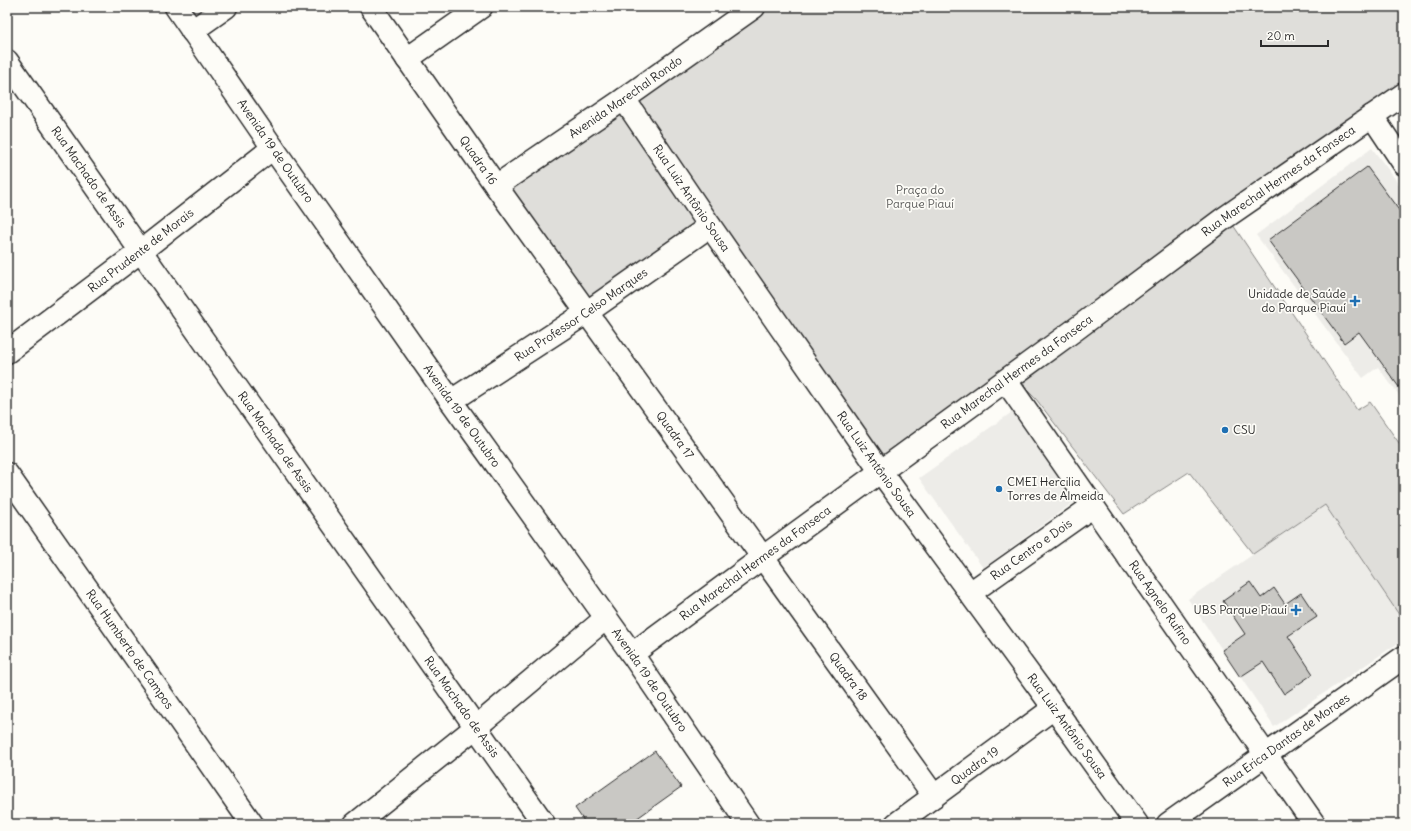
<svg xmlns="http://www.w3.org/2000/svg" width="1411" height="831" viewBox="0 0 1411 831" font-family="Delius,sans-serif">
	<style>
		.built { fill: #edece8 }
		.green { fill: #dfdeda; stroke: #858482 }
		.building { fill: #c9c8c4; stroke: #2b2b2b }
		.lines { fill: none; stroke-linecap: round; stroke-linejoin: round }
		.minor-casing { stroke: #2b2b2b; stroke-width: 25 }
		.minor { stroke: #fdfcf7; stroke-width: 22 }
		.poi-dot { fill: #1f6fb2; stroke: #fdfcf7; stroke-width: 1.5 }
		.labels { text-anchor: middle; stroke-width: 3.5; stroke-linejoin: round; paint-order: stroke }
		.street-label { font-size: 12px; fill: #2b2b2b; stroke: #fdfcf7 }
		.park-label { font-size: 12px; fill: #585857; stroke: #fdfcf7 }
		.poi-label { font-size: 12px; fill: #2b2b2b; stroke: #fdfcf7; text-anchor: end }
	</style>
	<rect width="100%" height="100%" fill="#fdfcf7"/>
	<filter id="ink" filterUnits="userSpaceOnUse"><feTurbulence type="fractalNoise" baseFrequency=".025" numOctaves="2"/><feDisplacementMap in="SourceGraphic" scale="8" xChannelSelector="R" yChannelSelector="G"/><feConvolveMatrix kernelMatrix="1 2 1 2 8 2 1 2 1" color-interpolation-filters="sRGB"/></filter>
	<g filter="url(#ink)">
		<!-- built -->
		<g class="built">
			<path d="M1372,148L1404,191V402L1378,367L1363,378L1256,235Z"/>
			<path d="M1015,410L1078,499L983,568L919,478Z"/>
			<path d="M1325,505L1404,622V639L1274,727L1188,599Z"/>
		</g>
		<!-- green -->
		<g class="green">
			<path d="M748,7H1404V82L874,464L704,217L579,304L500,185Z"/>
			<path d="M1233,225L1357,410L1370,402L1404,450V622L1325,505L1253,554L1189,472L1124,514L1036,399L1026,389L1022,379Z"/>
		</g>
		<!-- building -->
		<g class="building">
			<path d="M1367,167L1404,217V394L1359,332L1344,343L1268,240Z"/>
			<path d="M1250,582L1261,598L1274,588L1285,604L1301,593L1317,617L1288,636L1313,674L1284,694L1263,662L1240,677L1222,650L1245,634L1223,601Z"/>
			<path d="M655,751L681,787L629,824H586L575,808Z"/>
		</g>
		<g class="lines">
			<!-- minor casing -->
			<g class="minor-casing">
				<g id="minor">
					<path id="s1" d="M176,7L273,148L451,401L632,654L748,824"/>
					<path id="s2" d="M371,7L496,186L934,796"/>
					<path d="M192,31L226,7"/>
					<path d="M407,59L481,7"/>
					<path id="s3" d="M7,61L544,824"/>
					<path id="s4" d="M624,99L710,226L881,472L1054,708L1137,824"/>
					<path d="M1372,116L1404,164"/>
					<path id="s5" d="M496,186L624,99L754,7"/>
					<path id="s6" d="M7,352L141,251L273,148"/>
					<path id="s7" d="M1006,381L1314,824"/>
					<path id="s8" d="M451,401L586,313L710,226"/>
					<path id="s9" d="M7,474L252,824"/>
					<path id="s10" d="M970,593L1093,506"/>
					<path id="s11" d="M632,654L762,558L1076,329L1223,219L1404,94"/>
					<path d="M355,824L476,727L606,618"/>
					<path id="s12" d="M896,824L1054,708"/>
					<path id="s13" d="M1168,824L1404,657"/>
				</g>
			</g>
			<!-- minor -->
			<use href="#minor" class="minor"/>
		</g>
	</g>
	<!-- markers -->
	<g class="poi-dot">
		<path d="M1353 295h4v4h4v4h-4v4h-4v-4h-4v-4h4z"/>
		<circle cx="1225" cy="430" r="4"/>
		<circle cx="999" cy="489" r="4"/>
		<path d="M1294 604h4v4h4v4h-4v4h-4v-4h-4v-4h4z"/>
	</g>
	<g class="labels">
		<!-- street labels -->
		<g class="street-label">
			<text dy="4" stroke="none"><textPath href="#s5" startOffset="157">Avenida Marechal Rondo</textPath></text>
			<text dy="4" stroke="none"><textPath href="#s1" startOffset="175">Avenida 19 de Outubro</textPath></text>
			<text dy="4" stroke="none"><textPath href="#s2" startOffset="187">Quadra 16</textPath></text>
			<text dy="4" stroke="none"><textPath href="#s3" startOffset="142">Rua Machado de Assis</textPath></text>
			<text dy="4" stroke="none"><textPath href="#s11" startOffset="801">Rua Marechal Hermes da Fonseca</textPath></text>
			<text dy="4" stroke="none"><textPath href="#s4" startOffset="120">Rua Luiz Antônio Sousa</textPath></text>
			<text dy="4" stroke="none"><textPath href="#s6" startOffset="168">Rua Prudente de Morais</textPath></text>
			<text dy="4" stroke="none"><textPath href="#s8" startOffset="156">Rua Professor Celso Marques</textPath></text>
			<text dy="4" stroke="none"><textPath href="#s11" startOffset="477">Rua Marechal Hermes da Fonseca</textPath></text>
			<text dy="4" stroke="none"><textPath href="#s1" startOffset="499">Avenida 19 de Outubro</textPath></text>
			<text dy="4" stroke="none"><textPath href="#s2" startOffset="525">Quadra 17</textPath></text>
			<text dy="4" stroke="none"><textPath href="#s3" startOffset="466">Rua Machado de Assis</textPath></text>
			<text dy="4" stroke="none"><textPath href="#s4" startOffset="444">Rua Luiz Antônio Sousa</textPath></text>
			<text dy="4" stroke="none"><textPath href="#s10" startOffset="75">Rua Centro e Dois</textPath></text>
			<text dy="4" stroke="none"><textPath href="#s11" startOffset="153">Rua Marechal Hermes da Fonseca</textPath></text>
			<text dy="4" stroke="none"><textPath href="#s7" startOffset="270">Rua Agnelo Rufino</textPath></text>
			<text dy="4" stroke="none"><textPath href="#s9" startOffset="214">Rua Humberto de Campos</textPath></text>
			<text dy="4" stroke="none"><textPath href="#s2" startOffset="822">Quadra 18</textPath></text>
			<text dy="4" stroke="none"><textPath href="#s1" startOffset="823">Avenida 19 de Outubro</textPath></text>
			<text dy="4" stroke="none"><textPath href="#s3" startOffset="790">Rua Machado de Assis</textPath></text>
			<text dy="4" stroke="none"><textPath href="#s4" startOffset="768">Rua Luiz Antônio Sousa</textPath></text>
			<text dy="4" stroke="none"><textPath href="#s13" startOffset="145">Rua Erica Dantas de Moraes</textPath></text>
			<text dy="4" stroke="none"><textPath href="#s12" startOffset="98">Quadra 19</textPath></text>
		</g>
		<!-- park labels -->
		<g class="park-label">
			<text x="920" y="194">Praça do<tspan x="920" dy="14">Parque Piauí</tspan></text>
		</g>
		<!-- poi labels -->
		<g class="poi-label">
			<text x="1346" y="298">Unidade de Saúde<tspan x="1346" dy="14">do Parque Piauí</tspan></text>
			<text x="1233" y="434" text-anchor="start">CSU</text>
			<text x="1007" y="486" text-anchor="start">CMEI Hercilia<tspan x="1007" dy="14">Torres de Almeida</tspan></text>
			<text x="1287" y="614">UBS Parque Piauí</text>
		</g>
	</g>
	<!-- margin -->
	<rect width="1411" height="831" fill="none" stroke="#fdfcf7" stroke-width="24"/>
	<rect x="12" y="12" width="1387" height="807" fill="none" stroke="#2b2b2b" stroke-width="1.5" filter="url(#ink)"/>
	<!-- scale -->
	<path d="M1261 40v6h67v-6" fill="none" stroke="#2b2b2b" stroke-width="2"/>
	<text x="1267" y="40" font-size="12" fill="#2b2b2b" stroke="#fdfcf7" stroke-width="3" paint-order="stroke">20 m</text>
</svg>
